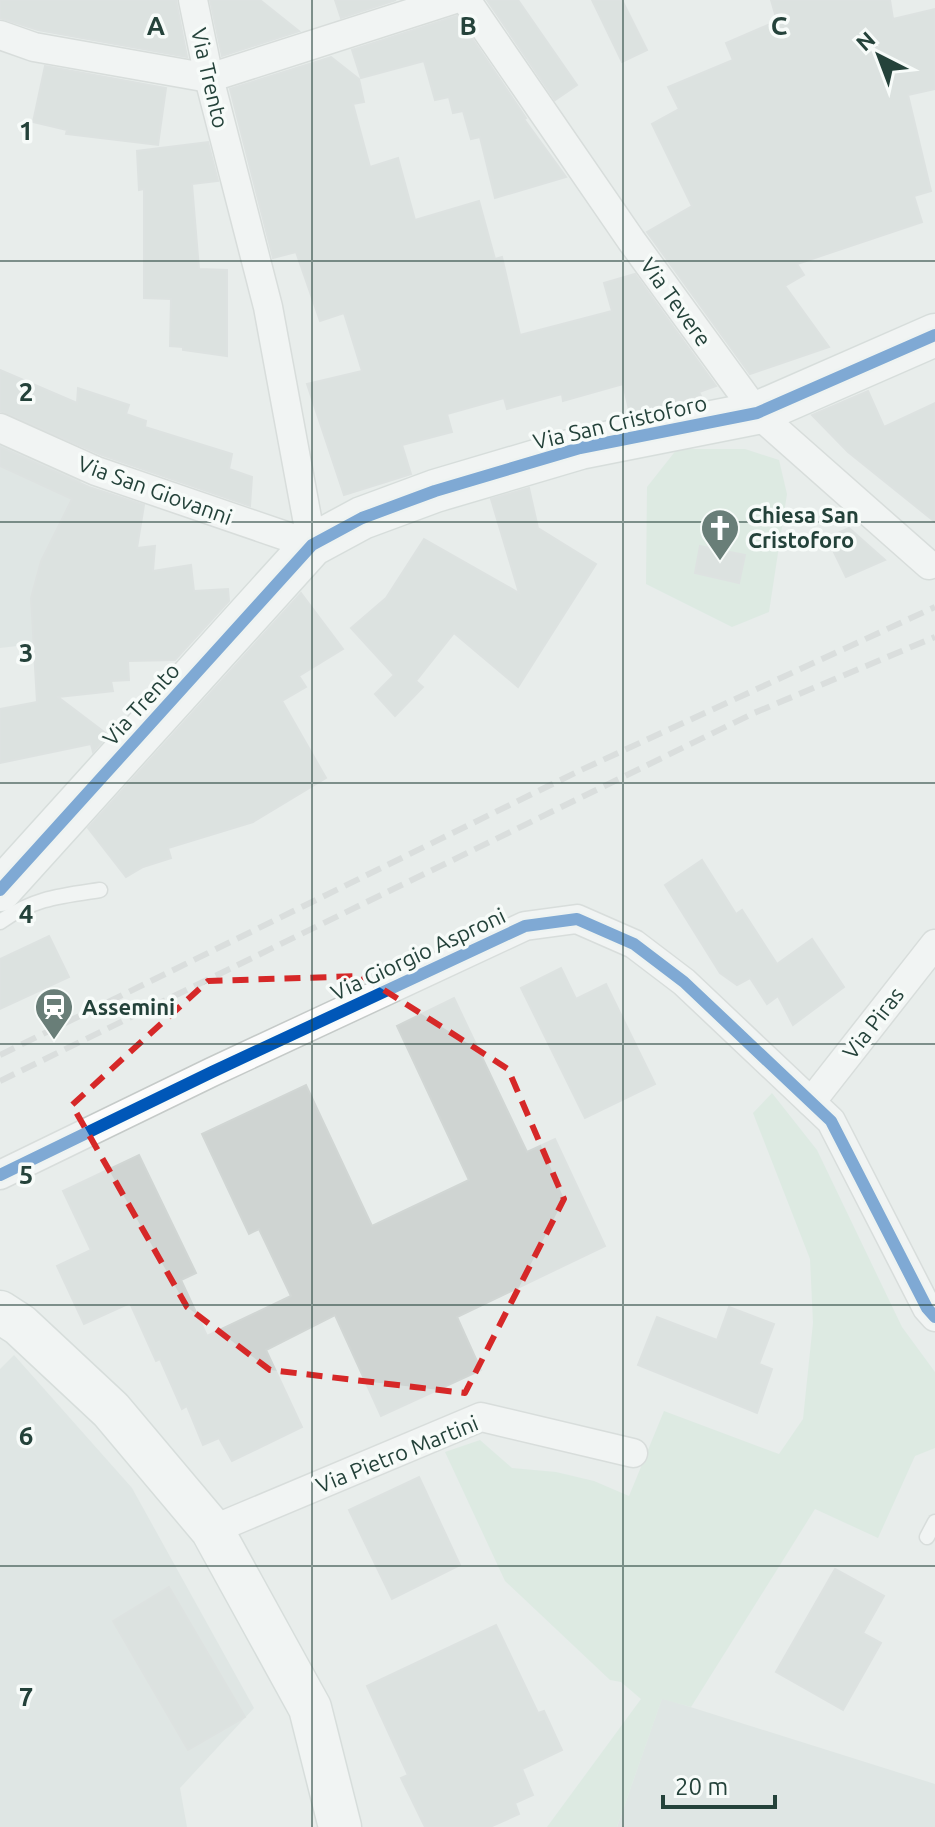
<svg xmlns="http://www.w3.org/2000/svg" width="935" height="1827" viewBox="0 0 935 1827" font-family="Ubuntu,sans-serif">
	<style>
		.built { fill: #d6dedb }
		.green { fill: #d1e6d8 }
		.building { fill: #cfd4d2; stroke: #d1d6d4; stroke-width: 2 }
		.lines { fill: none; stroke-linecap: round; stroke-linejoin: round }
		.lane-casing { stroke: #c5cac8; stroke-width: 17 }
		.street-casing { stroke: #c5cac8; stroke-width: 31 }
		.secondary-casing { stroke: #c3cbc8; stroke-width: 45 }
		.lane { stroke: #fcfcfc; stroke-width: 14 }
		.street { stroke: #fcfcfc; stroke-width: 28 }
		.secondary { stroke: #fcfcfc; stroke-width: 42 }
		.rail { stroke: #c9cdcc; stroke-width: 6; stroke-dasharray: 16 8; stroke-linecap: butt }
		.cycleway-casing { stroke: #f7fbf9; stroke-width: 17 }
		.cycleway { stroke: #0057b8; stroke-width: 12 }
		.marked { fill: none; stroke: #d62828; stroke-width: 6; stroke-dasharray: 16 10; stroke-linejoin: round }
		.grid { fill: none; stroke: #24423a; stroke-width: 2; stroke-opacity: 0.55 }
		.labels { text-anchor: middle; stroke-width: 7; stroke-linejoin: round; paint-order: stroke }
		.street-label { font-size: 22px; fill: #24423a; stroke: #f7fbf9 }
		.poi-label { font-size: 22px; font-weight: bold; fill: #24423a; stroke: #f7fbf9; text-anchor: start }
		.grid-label { font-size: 26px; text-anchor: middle; font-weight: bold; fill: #24423a; stroke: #f7fbf9; stroke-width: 7; stroke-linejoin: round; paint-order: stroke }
	</style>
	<rect width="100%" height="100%" fill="#e8edeb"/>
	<!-- built -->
	<g class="built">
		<path d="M0,443L82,479L40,563L31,598L34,644L0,648Z"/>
		<path d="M14,1355L132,1488L254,1708L180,1788L187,1827H0V1369Z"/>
		<path d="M662,1698L935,1784V1827H617Z"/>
	</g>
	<!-- green -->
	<g class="green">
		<path d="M677,449H745L779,460L787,494L769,612L732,627L646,584L647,487Z"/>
		<path d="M772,1093L817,1150L902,1327L935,1372V1448L915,1456L878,1538L815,1509L691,1707L662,1699L617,1827H547L641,1699L621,1682L610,1680L505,1581L445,1452L480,1440L512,1468L556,1472L594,1481L629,1496L664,1411L779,1454L803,1419L813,1323L810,1259L753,1113Z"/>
	</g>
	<!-- building -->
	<g class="building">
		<path d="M0,0H176L187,57L38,30L0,18Z"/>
		<path d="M210,0H260L299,31L222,56Z"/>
		<path d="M335,0H396L341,18Z"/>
		<path d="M487,0H518L577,85L555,100Z"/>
		<path d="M592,0H622L647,50L622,62Z"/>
		<path d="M771,0H890L893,19L935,9V89L908,95L931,191L914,196L922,222L797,264L804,275L785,286L829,347L750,374L647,232L692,206L652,124L679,109L668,87L733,60L726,43L777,21Z"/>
		<path d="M457,16L526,118L524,119L566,177L495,198L480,137L471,139L463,111L453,113L449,97L435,100L424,61L361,78L352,50Z"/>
		<path d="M331,57L359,79L364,102L353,104L370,167L398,158L415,220L479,201L495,259L502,257L520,335L612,311L604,283L635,274L716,386L699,392L701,396L630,414L623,384L563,401L562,394L507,409L504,398L447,414L452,432L402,445L411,474L344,495L307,384L362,371L344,313L320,321L296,252L273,258L230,89Z"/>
		<path d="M45,66L166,88L158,145L66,134L67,130L33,122Z"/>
		<path d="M208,142L218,181L192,184L199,269L227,270V356L183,350V347L170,346L171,299L144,298V189L139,190L137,151Z"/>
		<path d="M0,370L77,403L78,388L129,405L126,414L146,421L145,427L232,454L229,469L252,477L250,506L102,455L0,411Z"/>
		<path d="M868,391L884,427L935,403V522L848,452L812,415Z"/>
		<path d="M0,447L89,487L144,505L137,548L155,546L153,571L191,565L194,591L228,589L229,601L175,660L128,661L129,680L111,681L113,691L58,697L108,735L93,752L91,744L0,763V709L37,702L31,598L41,561L72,499L0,466Z"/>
		<path d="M529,488L538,528L596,564L518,687L454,633L416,681L423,687L395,716L375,694L394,675L351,628L386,598L424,539L519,593L491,499Z"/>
		<path d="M849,528L885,560L846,577L827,538Z"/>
		<path d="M700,546L745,555L739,583L695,573Z"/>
		<path d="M301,593L343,649L299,676L306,687L282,701L326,778L253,822L168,848L171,858L143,867L126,877L88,828Z"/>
		<path d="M702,860L736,914L742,910L777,964L812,939L844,987L793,1025L778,996L767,1004L750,978L737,985L720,973L665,885Z"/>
		<path d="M49,936L69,977L0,1009V959Z"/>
		<path d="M561,968L576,999L606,984L655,1084L585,1118L521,988Z"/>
		<path d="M454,998L527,1152L555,1139L605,1246L457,1317L481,1370L381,1416L335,1315L266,1350L302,1427L232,1461L219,1438L203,1445L187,1406L182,1409L160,1359L156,1361L130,1303L84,1324L57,1266L91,1250L63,1191L139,1155L196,1273L181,1280L207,1336L291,1296L259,1229L249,1234L202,1134L306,1085L372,1226L469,1180L397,1026Z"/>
		<path d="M729,1307L774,1324L759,1364L772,1369L757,1413L638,1365L657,1317L717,1340Z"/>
		<path d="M419,1477L460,1565L392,1599L349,1510Z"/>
		<path d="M835,1569L884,1596L863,1633L881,1643L843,1710L776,1672Z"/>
		<path d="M169,1587L245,1717L188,1750L113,1621Z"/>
		<path d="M496,1625L538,1713L544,1711L562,1750L522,1769L533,1795L515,1803L519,1814L490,1827H425L401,1778L408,1775L367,1686Z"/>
	</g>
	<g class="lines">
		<!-- lane casing -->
		<g class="lane-casing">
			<g id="lane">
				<path d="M0,922C34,898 60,896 100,890"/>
				<path d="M927,1537L935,1522"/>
			</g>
		</g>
		<!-- street casing -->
		<g class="street-casing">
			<g id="street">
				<path d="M466,0L631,240L757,413L929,565"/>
				<path d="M0,35L34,47L209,78L452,0"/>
				<path d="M0,428L96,471L312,545L268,307L209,78L193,0"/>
				<path d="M811,1102L935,944"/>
				<path d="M0,1175L212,1072L525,926L577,919L634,944L684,982L831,1121L927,1308L935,1317"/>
				<path d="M212,1530L481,1417L633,1453"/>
			</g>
		</g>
		<!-- secondary casing -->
		<g class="secondary-casing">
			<g id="secondary">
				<path d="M0,890L312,545L362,518L435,491L580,448L757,413L935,335"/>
				<path d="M0,1312L20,1325L111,1410L212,1530L310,1708L340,1827"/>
			</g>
		</g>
		<!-- lane -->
		<use href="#lane" class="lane"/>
		<!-- street -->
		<use href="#street" class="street"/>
		<!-- secondary -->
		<use href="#secondary" class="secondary"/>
		<!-- rail -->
		<g class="rail">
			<path d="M0,1055L581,770L935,607"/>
			<path d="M0,1081L754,713L935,637"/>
		</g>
		<!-- cycleway casing -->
		<g class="cycleway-casing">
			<g id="cycleway">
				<path d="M0,890L312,545L362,518L435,491L580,448L757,413L935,335"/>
				<path d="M0,1175L212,1072L525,926L577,919L634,944L684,982L831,1121L927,1308L935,1317"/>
			</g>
		</g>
		<!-- cycleway -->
		<use href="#cycleway" class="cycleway"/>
	</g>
	<!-- marked area -->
	<path d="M0 0H935V1827H0ZM362,976L508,1069L564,1199L465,1393L270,1370L187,1307L72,1105L208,981Z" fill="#e8edeb" fill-opacity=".55" fill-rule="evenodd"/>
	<path class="marked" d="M362,976L508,1069L564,1199L465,1393L270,1370L187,1307L72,1105L208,981Z"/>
	<!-- grid -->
	<path class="grid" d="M312,0V1827M623,0V1827M0,261H935M0,522H935M0,783H935M0,1044H935M0,1305H935M0,1566H935"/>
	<!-- icons -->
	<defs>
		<g id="church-pin" transform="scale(2)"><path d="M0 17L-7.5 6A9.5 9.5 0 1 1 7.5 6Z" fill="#697e78" stroke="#f7fbf9"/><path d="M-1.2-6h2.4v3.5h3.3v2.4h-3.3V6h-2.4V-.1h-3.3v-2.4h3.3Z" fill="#fff"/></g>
		<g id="station-pin" transform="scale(2)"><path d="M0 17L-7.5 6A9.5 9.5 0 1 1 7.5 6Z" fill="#697e78" stroke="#f7fbf9"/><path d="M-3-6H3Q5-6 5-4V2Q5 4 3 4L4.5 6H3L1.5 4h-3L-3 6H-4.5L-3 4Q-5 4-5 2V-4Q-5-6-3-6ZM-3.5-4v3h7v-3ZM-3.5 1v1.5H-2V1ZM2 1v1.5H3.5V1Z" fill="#fff"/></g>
	</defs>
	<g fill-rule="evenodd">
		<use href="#church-pin" x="720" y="528"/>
		<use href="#station-pin" x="54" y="1007"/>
	</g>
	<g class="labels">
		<!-- street labels -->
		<g class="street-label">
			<text transform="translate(210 78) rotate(77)" y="8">Via Trento</text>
			<text transform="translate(676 302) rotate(54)" y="8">Via Tevere</text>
			<text transform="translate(620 422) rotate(-13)" y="8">Via San Cristoforo</text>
			<text transform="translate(155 490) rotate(20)" y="8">Via San Giovanni</text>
			<text transform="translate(141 704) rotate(-48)" y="8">Via Trento</text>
			<text transform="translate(418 954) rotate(-25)" y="8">Via Giorgio Asproni</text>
			<text transform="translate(873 1023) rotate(-52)" y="8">Via Piras</text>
			<text transform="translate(397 1454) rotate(-22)" y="8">Via Pietro Martini</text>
		</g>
		<!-- poi labels -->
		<g class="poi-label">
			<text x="748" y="523">Chiesa San<tspan x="748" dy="25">Cristoforo</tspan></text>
			<text x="82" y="1015">Assemini</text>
		</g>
	</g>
	<g class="grid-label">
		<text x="156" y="35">A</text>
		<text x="468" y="35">B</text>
		<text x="779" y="35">C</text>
		<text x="26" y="140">1</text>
		<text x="26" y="401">2</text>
		<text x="26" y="662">3</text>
		<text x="26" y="923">4</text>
		<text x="26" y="1184">5</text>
		<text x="26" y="1445">6</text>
		<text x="26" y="1706">7</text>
	</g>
	<!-- north arrow -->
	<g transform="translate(879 56) rotate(318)" stroke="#f7fbf9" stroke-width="6" paint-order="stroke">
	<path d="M0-6L14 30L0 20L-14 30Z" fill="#24423a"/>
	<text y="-12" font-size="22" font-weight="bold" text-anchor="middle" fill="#24423a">N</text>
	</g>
	<!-- scale -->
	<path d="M663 1795v12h112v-12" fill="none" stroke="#24423a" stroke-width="4"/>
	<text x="675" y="1795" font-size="24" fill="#24423a" stroke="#f7fbf9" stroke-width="6" paint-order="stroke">20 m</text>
</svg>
